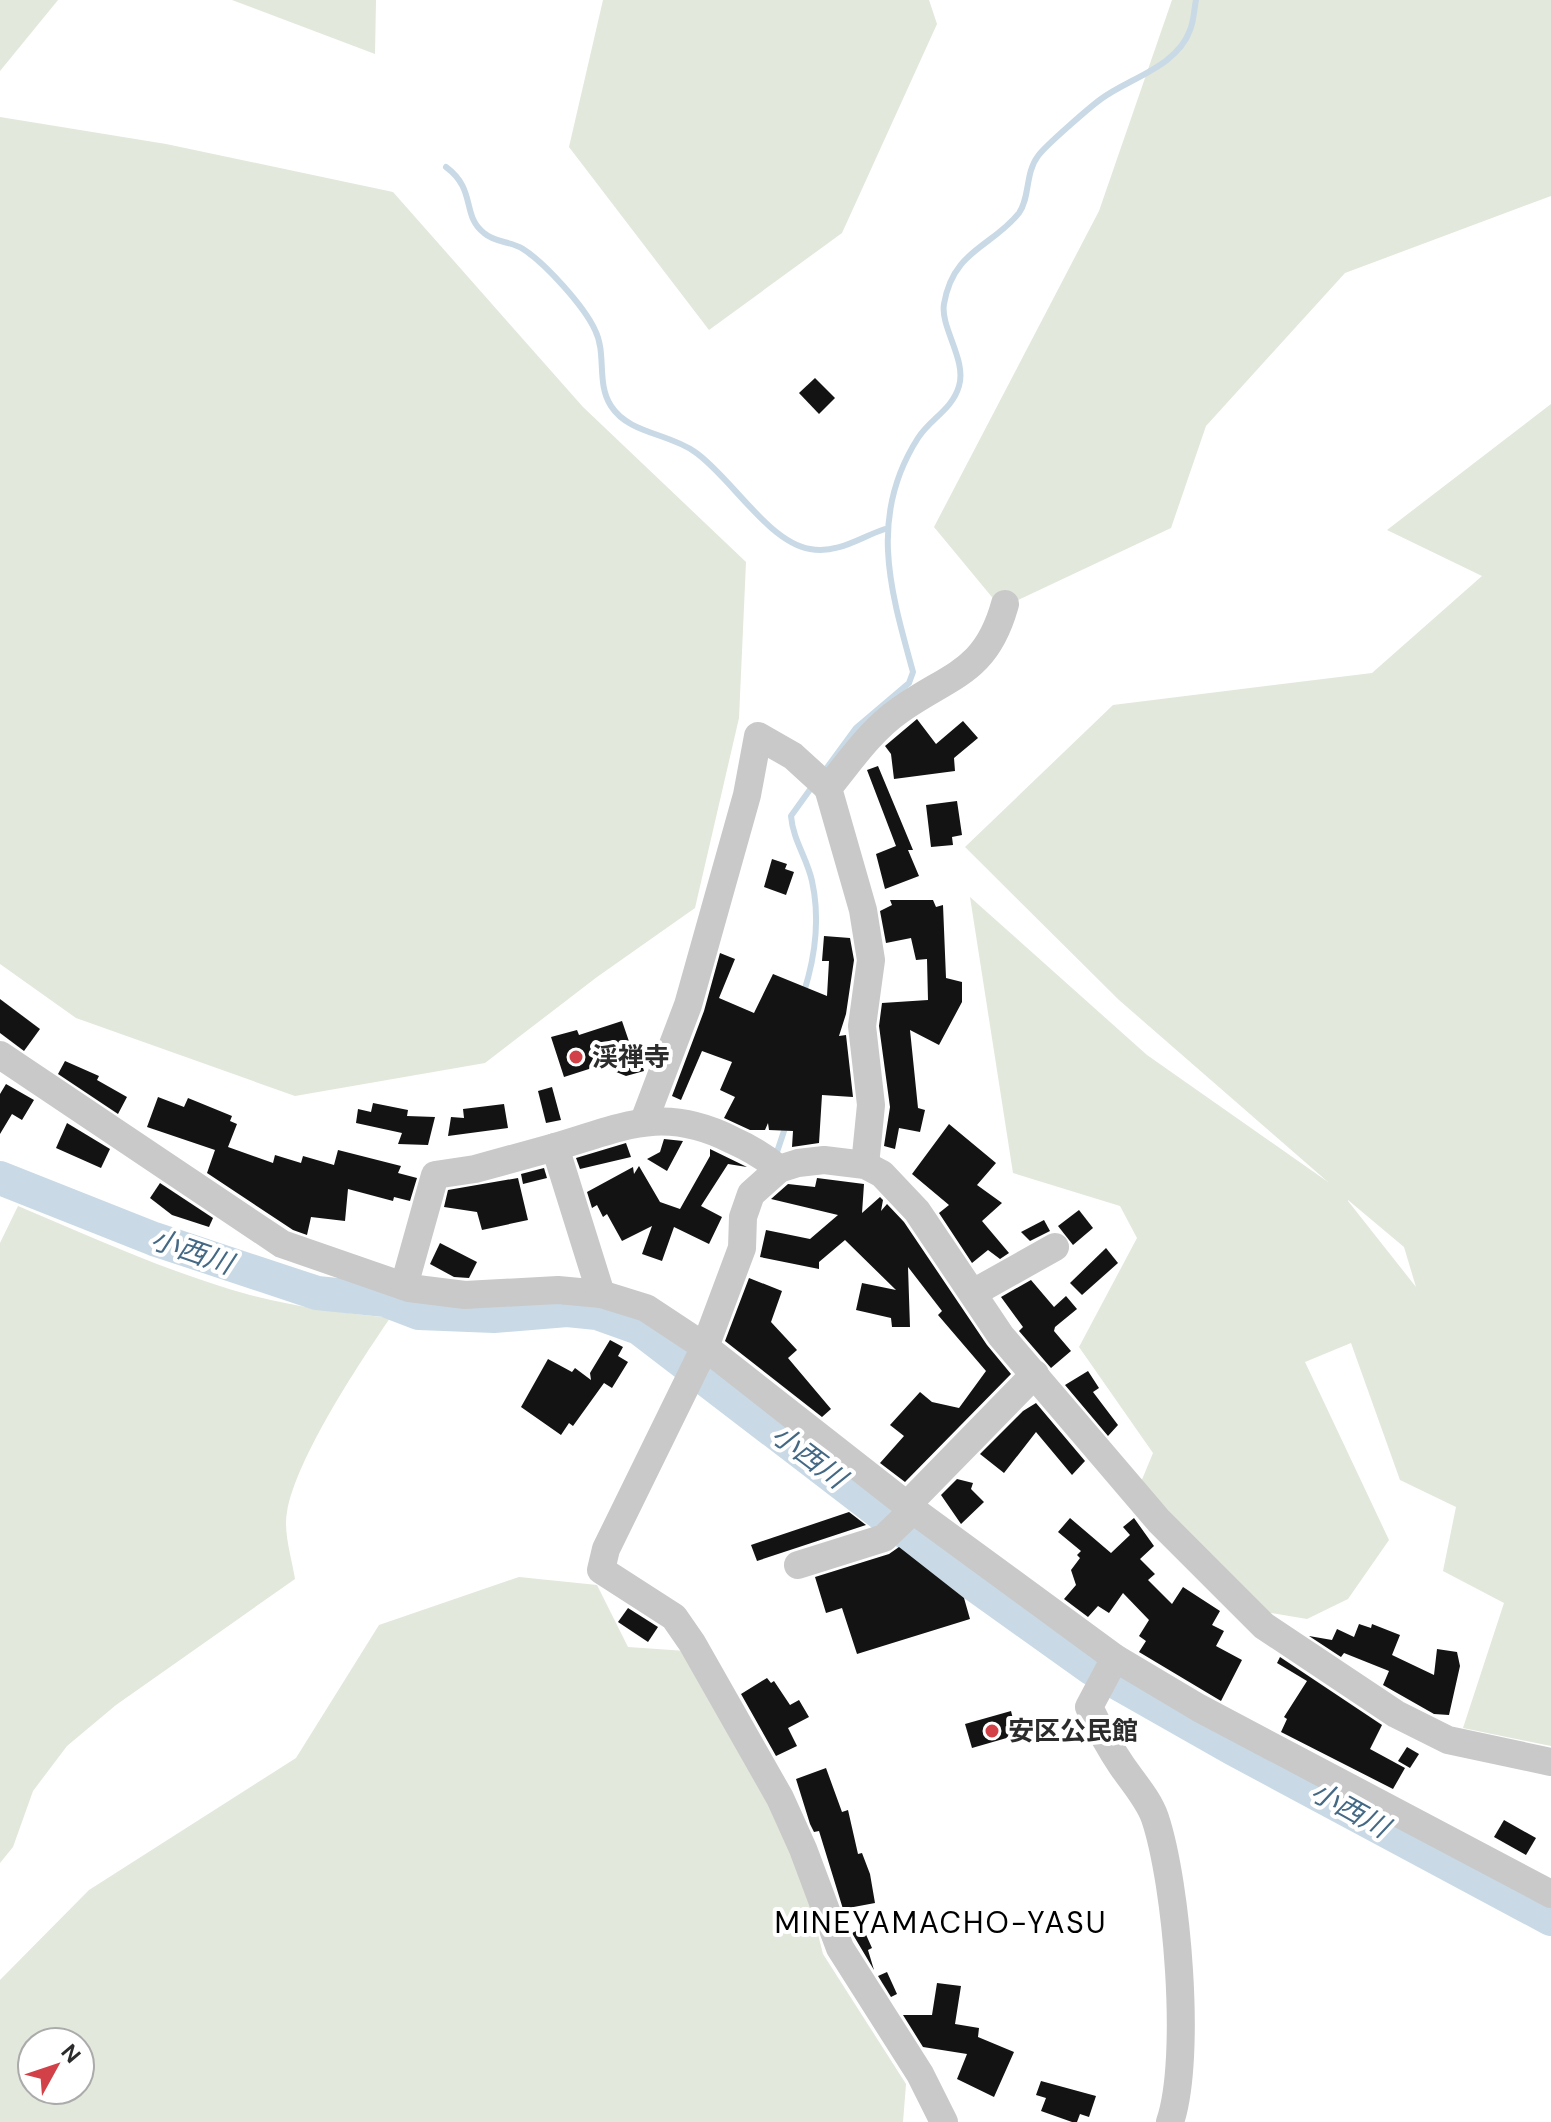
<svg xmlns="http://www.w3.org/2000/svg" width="1551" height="2122" viewBox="0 0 1551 2122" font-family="'DM Sans','Noto Sans JP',sans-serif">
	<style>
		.green { fill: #e2e8db; fill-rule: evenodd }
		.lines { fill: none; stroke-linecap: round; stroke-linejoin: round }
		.stream { stroke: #c9dae6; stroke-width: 6 }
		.river { stroke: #c9dae6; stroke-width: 34 }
		.building { fill: #131313 }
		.minor { stroke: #c9c9c9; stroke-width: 28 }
		.poi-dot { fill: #d14147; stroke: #fff; stroke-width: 3 }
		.labels { text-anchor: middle; stroke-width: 8; stroke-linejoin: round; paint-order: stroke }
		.poi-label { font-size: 26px; font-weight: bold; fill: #2c2c2c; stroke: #fff; text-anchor: start }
		.water-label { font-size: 28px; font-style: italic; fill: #446985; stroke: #fff }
		.quarter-label { font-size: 30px; letter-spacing: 2px; fill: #000; stroke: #fff }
	</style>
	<rect width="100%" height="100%" fill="#fff"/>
	<!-- green -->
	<g class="green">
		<path d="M0,0H58L0,71Z"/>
		<path d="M232,0H376L375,54Z"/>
		<path d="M603,0H929L937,24L842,233L709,330L569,147Z"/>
		<path d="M1172,0H1551V196L1345,273L1206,426L1171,528L1001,608L934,527L1099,211Z"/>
		<path d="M0,117L166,144L393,192L583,407L746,562L739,718L695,908L597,977L485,1063L295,1096L76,1018L0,964Z"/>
		<path d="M1551,404V1746L1463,1728L1504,1603L1443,1571L1456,1507L1400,1480L1351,1343L1305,1362L1389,1540L1348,1599L1307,1619L1265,1612L1141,1482L1153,1453L1079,1347L1137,1238L1120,1206L1013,1173L970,897L1147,1055L1328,1182L1119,1000L965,847L1113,705L1372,673L1482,576L1387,530ZM1348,1200L1404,1247L1416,1287L1348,1201Z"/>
		<path d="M18,1206C94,1238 170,1273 250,1295C296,1307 342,1313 390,1318C358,1365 296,1459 287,1512C283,1532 292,1559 295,1579L116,1705L67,1746L33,1791L13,1847L0,1863V1243Z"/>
		<path d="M519,1577L597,1585L628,1647L686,1651L799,1860L823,1954L906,2084L903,2122H0V1980L89,1890L296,1758L379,1625ZM32,2042H80V2090H32Z"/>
	</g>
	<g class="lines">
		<!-- stream -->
		<g class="stream">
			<path d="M446,167C477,190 461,215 484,233C495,243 511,241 523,249C545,263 584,306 595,330C607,354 596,383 611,406C629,434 669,433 695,452C730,476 768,542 810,549C839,554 860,537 885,529"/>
			<path d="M826,769L856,728L909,683L913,672C890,589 868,516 918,438C931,418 952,410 959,386C967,360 940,327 944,304C953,250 992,247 1019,213C1030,198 1025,173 1038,156C1045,146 1090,107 1101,99C1129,78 1177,67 1190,30C1194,21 1194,9 1196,0"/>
			<path d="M804,992C815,957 820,917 812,881C807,858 793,840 791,816L814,784"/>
			<path d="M776,1155L786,1125"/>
		</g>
		<!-- river -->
		<path class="river" d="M0,1178L154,1239L317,1293L385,1300L419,1313L494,1316L567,1310L597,1313L639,1328L972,1583L1091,1668L1232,1748L1551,1919"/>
	</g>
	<!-- building -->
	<g class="building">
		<path d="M815,378L835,398L819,414L799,393Z"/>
		<path d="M917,719L936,744L963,721L978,738L954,758L955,771L894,779L891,754L885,746Z"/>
		<path d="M878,766L913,850H908L919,876L885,889L876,854L896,846L867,770Z"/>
		<path d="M957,801L962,835L952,837L953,845L931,847L926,805Z"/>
		<path d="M772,859L787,864L785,869L794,872L786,895L764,887Z"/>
		<path d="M890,900H933L936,907L943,905L946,978L962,982V1002L939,1045L910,1030L918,1108L925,1110L920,1132L899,1128L895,1149L884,1146L890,1107L879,1026L882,1003L928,1000L927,959L916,960L911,938L886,943L880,911L892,905Z"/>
		<path d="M824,936L850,938L854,960L846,1014L839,1036L846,1035L853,1097L822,1095L819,1143L792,1147L793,1131L769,1130L768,1123L765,1130H750L724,1118L735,1097L720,1090L732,1062L702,1051L681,1100L672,1096L704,1011L720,953L735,959L719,998L754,1013L773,974L827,996L829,961H822Z"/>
		<path d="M0,999L40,1029L24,1051L0,1033Z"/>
		<path d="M622,1021L634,1056L639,1055L644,1071L626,1076L592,1062L589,1069L564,1077L551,1037L577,1030L579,1035Z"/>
		<path d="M65,1061L99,1076L97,1080L127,1097L118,1114L58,1074Z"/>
		<path d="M6,1084L34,1100L22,1120L12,1114L0,1134V1094Z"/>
		<path d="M552,1087L561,1120L546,1123L538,1091Z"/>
		<path d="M158,1097L184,1107L188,1098L232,1116L230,1121L237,1124L228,1147L273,1163L275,1155L301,1163L303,1156L334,1165L338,1150L401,1166L398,1173L417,1178L410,1201L394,1197L393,1201L348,1189L345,1221L311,1217L307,1235L293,1230L207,1173L215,1150L147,1127Z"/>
		<path d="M373,1103L408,1110L407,1116L435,1117L428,1145L398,1144L402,1133L356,1123L358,1109L371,1112Z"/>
		<path d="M504,1104L508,1128L448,1136L451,1117L464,1118L463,1109Z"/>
		<path d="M67,1123L110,1149L101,1168L56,1148Z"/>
		<path d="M949,1124L996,1163L977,1185L1002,1203L982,1221L1009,1253L1000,1259L988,1250L972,1263L939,1213L949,1205L912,1174Z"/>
		<path d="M664,1139L683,1141L667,1171L647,1159L660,1152Z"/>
		<path d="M626,1143L631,1157L580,1169L576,1158Z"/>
		<path d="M710,1149L747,1167L728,1164L701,1206L722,1217L709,1244L674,1227L662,1261L642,1254L652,1226L622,1241L607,1214L603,1217L597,1205L592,1208L587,1192L633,1167L634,1174L639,1166L660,1202L680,1209L710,1156Z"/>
		<path d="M544,1168L547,1178L523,1184L521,1174Z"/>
		<path d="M518,1178L528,1220L482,1230L477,1212L444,1207L448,1190Z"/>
		<path d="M817,1178L864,1184L862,1213L880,1197L883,1200L881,1211L887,1204L904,1222L987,1345L1011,1374L905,1482L880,1463L904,1436L890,1425L920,1392L932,1402L959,1408L986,1371L938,1315L942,1311L908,1267L910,1327H892L891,1318L856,1310L862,1283L896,1290L845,1240L819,1262V1269L760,1257L766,1230L810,1239L838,1215L771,1199L788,1184L815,1187Z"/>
		<path d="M160,1183L213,1218L209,1227L172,1215L150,1198Z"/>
		<path d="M1079,1210L1093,1228L1073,1245L1058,1226Z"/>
		<path d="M1044,1220L1050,1231L1030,1241L1021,1232Z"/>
		<path d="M440,1243L477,1262L469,1278L454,1277L430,1264Z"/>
		<path d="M1106,1248L1118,1263L1082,1295L1070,1283Z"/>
		<path d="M749,1278L782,1291L771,1322L797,1350L788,1358L831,1409L822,1417L725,1341Z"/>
		<path d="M1031,1280L1054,1307L1066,1296L1077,1309L1055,1327L1054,1331L1071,1351L1051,1368L1019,1331L1023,1327L1001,1297Z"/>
		<path d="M610,1340L623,1347L618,1356L628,1362L612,1388L604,1383L573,1426L569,1423L561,1435L521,1407L548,1359L572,1372L575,1368L591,1380L590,1373Z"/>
		<path d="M1088,1371L1099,1388L1093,1392L1118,1425L1108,1436L1065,1385Z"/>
		<path d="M1036,1403L1085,1461L1072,1475L1036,1432L1004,1473L980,1454L1023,1411Z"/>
		<path d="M957,1479L973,1483L971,1489L984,1502L961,1524L941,1495Z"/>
		<path d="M849,1512L866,1525L757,1561L751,1545Z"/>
		<path d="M1070,1518L1111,1553L1130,1535L1123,1527L1134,1518L1154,1546L1140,1559L1155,1574L1148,1580L1172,1604L1183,1587L1220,1611L1212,1625L1224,1631L1216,1646L1242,1660L1221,1701L1139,1652L1146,1641L1139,1636L1149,1620L1123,1593L1109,1613L1098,1606L1088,1617L1064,1599L1076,1585L1071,1570L1080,1558L1077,1555L1081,1551L1058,1532Z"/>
		<path d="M899,1547L964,1598L970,1619L857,1654L842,1608L826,1613L815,1577L889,1554Z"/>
		<path d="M628,1608L658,1627L648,1642L618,1622Z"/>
		<path d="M1359,1624L1371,1628L1372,1624L1400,1635L1392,1655L1434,1675L1437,1649L1457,1652L1460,1666L1449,1715L1434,1714L1383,1685L1389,1671L1344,1653L1341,1657L1309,1636L1332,1640L1337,1629L1354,1637Z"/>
		<path d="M1280,1657L1382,1725L1370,1749L1405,1768L1393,1789L1281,1732L1287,1719L1284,1717L1307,1681L1277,1663Z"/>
		<path d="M767,1678L771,1683L774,1681L790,1705L799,1700L809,1717L788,1728L797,1746L776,1756L741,1694Z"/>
		<path d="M1011,1711L1017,1735L972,1748L965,1724Z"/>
		<path d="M1407,1747L1419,1754L1410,1768L1398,1761Z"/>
		<path d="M826,1768L842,1812L848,1810L858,1854L862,1853L870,1874L875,1903L843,1909L819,1831L814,1832L810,1824L796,1779Z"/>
		<path d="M1504,1820L1536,1838L1526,1855L1494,1837Z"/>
		<path d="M863,1928L872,1948L868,1950L874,1970L852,1933Z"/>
		<path d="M887,1972L897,1994L891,1997L878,1976Z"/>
		<path d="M937,1983L961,1986L955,2024L979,2028L978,2037L1014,2052L994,2097L957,2079L967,2054L923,2047L903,2015H932Z"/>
		<path d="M1041,2081L1096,2096L1089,2117L1080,2114L1077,2122H1072L1041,2111L1046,2098L1036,2095Z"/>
	</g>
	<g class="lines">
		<!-- minor -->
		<g class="minor">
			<path d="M0,1055L282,1244L409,1288L465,1295L558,1290L601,1294L646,1308L705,1347L913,1510L1115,1658L1199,1708L1551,1894"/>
			<path d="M644,1121L688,1005L747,795L758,736L793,756L828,788"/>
			<path d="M555,1147C623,1127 663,1105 732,1140C750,1148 764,1156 779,1169"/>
			<path d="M865,1165L871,1105L862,1026L871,960L863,910L828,788C850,761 871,730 900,710C951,674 986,673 1005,604"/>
			<path d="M404,1286L435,1175L475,1169L555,1147L601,1294"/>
			<path d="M973,1293L1055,1247"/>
			<path d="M907,1505L1035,1374"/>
			<path d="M798,1565L884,1538L913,1510"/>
			<path d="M1115,1658L1089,1707C1099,1728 1109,1747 1122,1766C1133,1782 1149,1800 1155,1818C1177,1884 1192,2057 1170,2122"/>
			<path d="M944,2122L920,2074L840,1948L803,1849L780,1798L692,1643L674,1617L601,1570L606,1549L705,1347L742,1248L743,1217L751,1194L779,1169L798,1163L824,1160L865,1165L882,1174L917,1211L1001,1336L1159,1521L1264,1626L1396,1714L1448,1740L1551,1762"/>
		</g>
	</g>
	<!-- markers -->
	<g class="poi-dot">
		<circle cx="576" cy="1057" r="8"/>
		<circle cx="992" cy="1731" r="8"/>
	</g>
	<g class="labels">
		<!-- poi labels -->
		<g class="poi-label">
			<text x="592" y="1066">渓禅寺</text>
			<text x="1008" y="1740">安区公民館</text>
		</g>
		<!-- water labels -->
		<g class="water-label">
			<text transform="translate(192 1251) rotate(19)" y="10">小西川</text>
			<text transform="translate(809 1456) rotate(37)" y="10">小西川</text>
			<text transform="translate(1350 1809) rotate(29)" y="10">小西川</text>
		</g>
		<!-- quarter labels -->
		<g class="quarter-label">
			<text x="941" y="1933">MINEYAMACHO-YASU</text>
		</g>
	</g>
	<!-- north arrow -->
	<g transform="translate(56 2066) rotate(50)"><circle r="38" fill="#ffffff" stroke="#ababab" stroke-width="2"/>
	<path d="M0-6L14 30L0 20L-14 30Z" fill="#d14147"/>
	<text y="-12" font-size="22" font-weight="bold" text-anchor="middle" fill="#2c2c2c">N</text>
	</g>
</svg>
